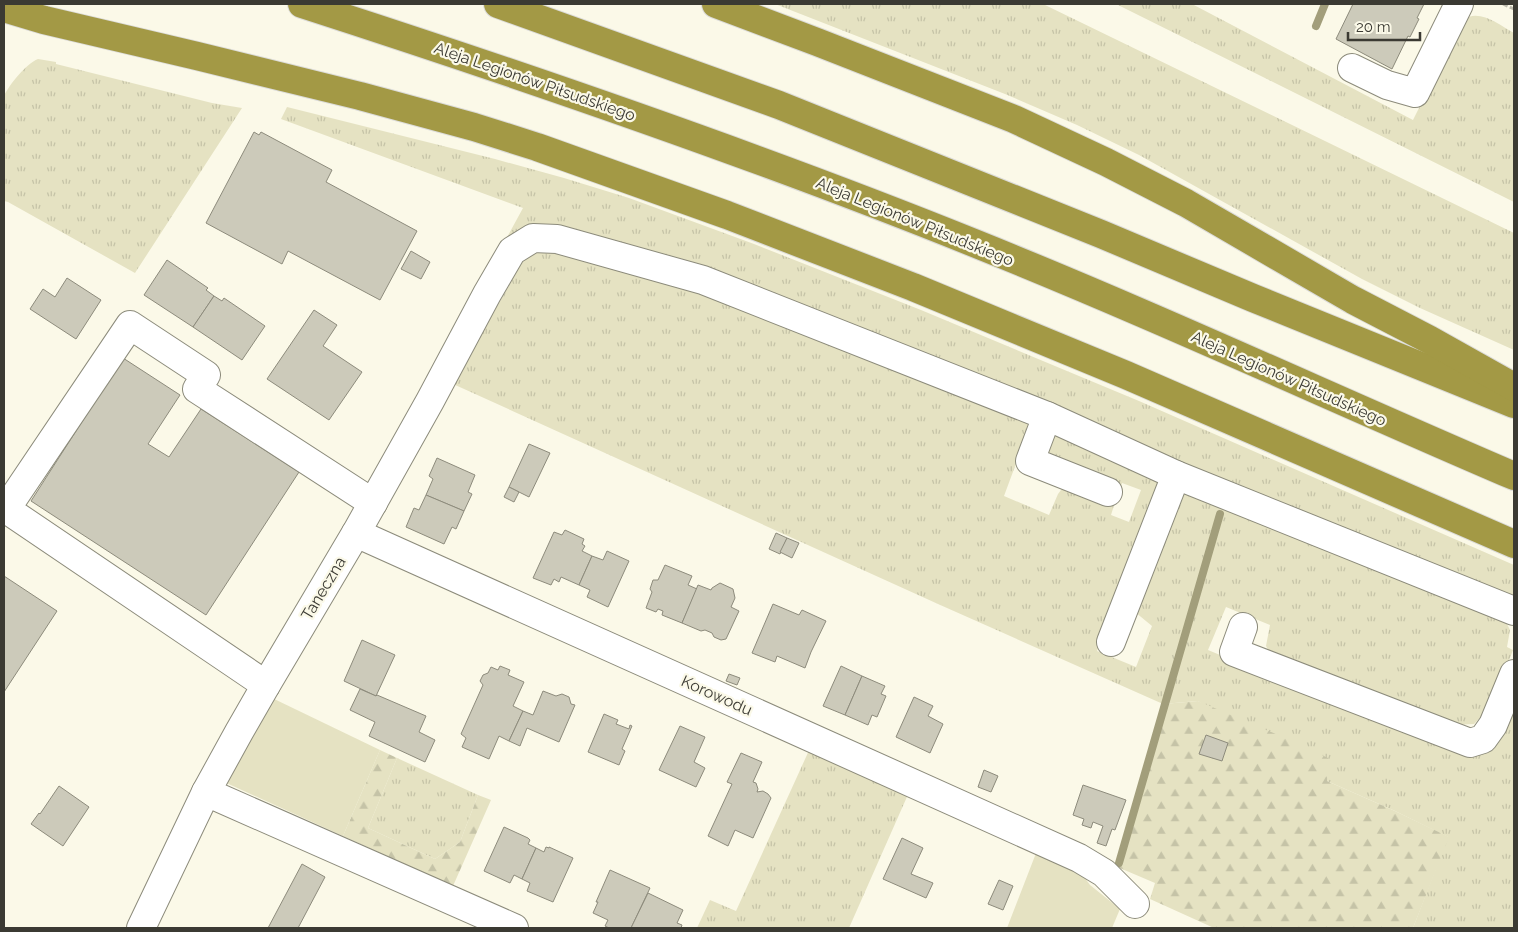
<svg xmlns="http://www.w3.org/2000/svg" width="1518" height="932" viewBox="0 0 1518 932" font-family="Raleway,sans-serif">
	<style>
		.grass { fill: url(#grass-tufts) }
		.forest { fill: url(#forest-firs) }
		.green { fill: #e5e2c2 }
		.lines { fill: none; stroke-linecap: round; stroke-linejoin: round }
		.stream { stroke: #a29e7b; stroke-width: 8 }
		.building { fill: #cccaba; stroke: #8d8b7c }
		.minor-casing { stroke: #8c8b7b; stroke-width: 30 }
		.highway-casing { stroke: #dcdcda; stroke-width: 30 }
		.path { stroke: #bcbaac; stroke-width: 3; stroke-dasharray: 5 2.5; stroke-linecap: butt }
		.minor { stroke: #fff; stroke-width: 28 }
		.highway { stroke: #a39945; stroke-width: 28 }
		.labels { text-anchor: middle; stroke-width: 4.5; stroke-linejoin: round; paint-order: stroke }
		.street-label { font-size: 16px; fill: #3b3a33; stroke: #fbf9e8 }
	</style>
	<defs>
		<pattern id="grass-tufts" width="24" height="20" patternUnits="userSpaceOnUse" patternTransform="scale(1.25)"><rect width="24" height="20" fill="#e5e2c2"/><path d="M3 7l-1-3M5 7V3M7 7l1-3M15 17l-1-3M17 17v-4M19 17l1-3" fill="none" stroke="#c5c3a7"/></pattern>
		<pattern id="forest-firs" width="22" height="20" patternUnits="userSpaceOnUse" patternTransform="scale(1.25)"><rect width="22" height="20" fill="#e5e2c2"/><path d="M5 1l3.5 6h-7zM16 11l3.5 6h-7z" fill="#c5c3a7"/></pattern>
	</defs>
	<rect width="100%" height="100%" fill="#fbf9e8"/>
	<!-- grass -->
	<g class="grass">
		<path d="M775,4H1043L1514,233V350L1420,308L1362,279L1139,155L1077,125L1005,94Z"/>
		<path d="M1116,4H1192L1413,120L1463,20C1479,8 1499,25 1514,33V202Z"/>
		<path d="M38,59L56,62V64L212,103L242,108L135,273L8,202L4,201V96C9,85 26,64 38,59Z"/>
		<path d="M287,107L495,159L564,178L629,198L754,244L921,310L1139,401L1514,565V602L706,270L505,241L523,208L281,119Z"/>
		<path d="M545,249L699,289L1028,422L1027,434L1004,496L1049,515L1058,494L1064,486L1116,499L1111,515L1129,522L1141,490L1122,483L1121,487L1052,461L1042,454L1052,430L1157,475L1162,485L1097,651L1136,667L1152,626L1135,612L1178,490L1506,622L1510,630L1507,647L1513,650L1491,707L1474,724L1453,725L1273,658L1266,646L1270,625L1226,607L1208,650L1451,751L1467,754L1514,700V928H1413L1448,837L1395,811L1327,781L1198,701L1163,704L938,604L453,384L524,259L534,252Z"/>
		<path d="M811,746L910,790L849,928H697L710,900L736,911Z"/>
		<path d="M397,758L478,795L460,842L435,859L368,828Z"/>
	</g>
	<!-- forest -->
	<g class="forest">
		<path d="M1198,701L1297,743L1328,758L1327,781L1395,811L1449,837L1413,928H1214L1150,899L1155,883L1115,866L1163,704Z"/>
		<path d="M380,750L397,758L368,828L435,859L460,842L478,795L491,800L453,886L343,836Z"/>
	</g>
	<!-- green -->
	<g class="green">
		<path d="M270,697L380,750L343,836L222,781Z"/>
		<path d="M1038,848L1079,870L1090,885L1120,909L1112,928H1007Z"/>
	</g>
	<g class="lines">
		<!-- stream -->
		<g class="stream">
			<path d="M1316,26L1325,4"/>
			<path d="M1119,863L1220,514"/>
		</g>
	</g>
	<!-- building -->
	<g class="building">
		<path d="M1353,4H1424L1417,18L1419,19L1410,37L1408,36L1392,69L1336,39Z"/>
		<path d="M254,132L259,135L261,132L332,170L326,182L417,231L380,300L288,251L282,264L206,223Z"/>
		<path d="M411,251L430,262L421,279L401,269Z"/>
		<path d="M167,260L208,288L206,290L214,296L193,327L144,295Z"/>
		<path d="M67,278L101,300L76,339L30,309L43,289L55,297Z"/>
		<path d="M214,296L222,301L224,298L265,326L242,360L193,327Z"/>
		<path d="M314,310L337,325L323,346L362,372L329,420L267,379Z"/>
		<path d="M123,358L180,395L148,444L169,457L201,409L299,472L206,615L31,501Z"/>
		<path d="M529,444L550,453L529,497L509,487Z"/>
		<path d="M437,458L475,475L468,492L472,494L464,511L426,495L433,479L429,476Z"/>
		<path d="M509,487L519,492L514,502L504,497Z"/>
		<path d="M426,495L464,511L456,529L452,527L444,544L406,527L414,508L419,510Z"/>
		<path d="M565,530L584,539L582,544L585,546L582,551L592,556L579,585L561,577L559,582L554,579L551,585L533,578L554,532L562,535Z"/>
		<path d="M776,533L787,538L780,554L769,549Z"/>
		<path d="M787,538L799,543L792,558L780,552Z"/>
		<path d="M607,551L629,561L608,607L587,597L590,590L579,585L592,556L603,560Z"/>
		<path d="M665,565L692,576L688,585L697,589L682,623L662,615L663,611L658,609L656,612L646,608L652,592L650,589L653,580H658Z"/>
		<path d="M4,576L57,611L4,692Z"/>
		<path d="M720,583L733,589L735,598L731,607L739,611L726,639L721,640L714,637L712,633L705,630L701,631L682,623L698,585L711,590L712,588Z"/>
		<path d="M773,604L799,615L802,610L826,621L811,652L805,668L777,656L775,662L752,653Z"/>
		<path d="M362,640L395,655L376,696L344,681Z"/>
		<path d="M500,666L510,670L508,675L524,682L513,706L523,711L509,741L499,736L489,759L462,747L466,738L461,734L483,685L480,681L483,675L488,673L491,667L498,670Z"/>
		<path d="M841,666L862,676L845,715L823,706Z"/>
		<path d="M729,674L740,678L737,685L726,681Z"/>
		<path d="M862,676L885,686L881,694L886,696L877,717L872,715L868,725L845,715Z"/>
		<path d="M360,689L376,696L377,695L426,716L419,732L435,740L425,762L369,736L375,722L350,710Z"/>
		<path d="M543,691L556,696L562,694L569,697L571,704L575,705L559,742L527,728L520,746L509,741L523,711L533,715Z"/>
		<path d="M914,697L933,706L928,716L943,724L930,753L896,737Z"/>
		<path d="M604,714L618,720L616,724L629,729L630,725L632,726L622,749L625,751L619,765L588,752Z"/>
		<path d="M680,726L705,737L694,762L705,768L696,787L659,770Z"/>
		<path d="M1206,735L1228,743L1222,761L1199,754Z"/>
		<path d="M741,753L762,762L753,782L756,783L758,789L757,792L763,791L768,794L771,798L753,838L735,830L728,846L708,836L732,784L727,782Z"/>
		<path d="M984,770L998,776L991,792L978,787Z"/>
		<path d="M1083,785L1126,800L1115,830L1112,829L1106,846L1097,843L1103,826L1093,822L1091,828L1082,825L1084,819L1073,815Z"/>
		<path d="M59,786L89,807L63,846L31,824L39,813L40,814Z"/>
		<path d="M504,827L528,838L530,840L528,844L536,848L522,879L514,875L510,883L484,871Z"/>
		<path d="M902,838L923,848L911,874L933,883L926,898L883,879Z"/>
		<path d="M546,847L549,848V847L573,858L553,902L527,891L530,883L522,879L536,848L544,852Z"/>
		<path d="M302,864L325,877L298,928H268Z"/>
		<path d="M610,870L650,888L631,928H609L605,926L608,920L593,913L598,902H596Z"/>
		<path d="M999,880L1013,886L1003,910L988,904Z"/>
		<path d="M648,893L683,910L677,923L682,925L681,928H631Z"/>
	</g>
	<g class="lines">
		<!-- minor casing -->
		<g class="minor-casing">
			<g id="minor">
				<path d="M1352,68L1387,85L1415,93L1459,4"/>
				<path d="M1047,416L1030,461L1108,492"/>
				<path d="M356,533L1079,858L1104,873L1135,904"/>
				<path d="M1243,627L1234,652L1470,743L1483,739L1493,725L1514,674"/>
				<path d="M1111,642L1176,475"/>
				<path d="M266,685L6,509L130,325L206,375L197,389L373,503"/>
				<path d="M206,792L514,928"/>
				<path d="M141,928L206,792L239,732L266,685L356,533L430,401L487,294L512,251L533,238L557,239L703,280L1047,416L1176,475L1514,611"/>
			</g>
		</g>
		<!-- highway casing -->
		<g class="highway-casing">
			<g id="highway">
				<path d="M302,4C528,77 753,154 974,243C1156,316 1334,399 1514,476"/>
				<path d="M498,4L779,105L1101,234L1253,298L1514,404"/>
				<path d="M716,4L817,42L1014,119L1106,162L1186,203L1353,300L1430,340L1514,387"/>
				<path d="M4,8L44,20L197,56L360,96L474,127L537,147L727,215L913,287L1126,375L1514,544"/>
			</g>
		</g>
		<!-- path -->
		<path class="path" d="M1503,4L1514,9"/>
		<!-- minor -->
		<use href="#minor" class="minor"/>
		<!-- highway -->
		<use href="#highway" class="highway"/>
	</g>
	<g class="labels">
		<!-- street labels -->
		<g class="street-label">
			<text transform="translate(535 81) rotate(19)" y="6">Aleja Legionów Piłsudskiego</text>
			<text transform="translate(915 221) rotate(22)" y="6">Aleja Legionów Piłsudskiego</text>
			<text transform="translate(1289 378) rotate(24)" y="6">Aleja Legionów Piłsudskiego</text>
			<text transform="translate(323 588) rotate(-59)" y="6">Taneczna</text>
			<text transform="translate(717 695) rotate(24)" y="6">Korowodu</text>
		</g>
	</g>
	<!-- border -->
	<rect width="1518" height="932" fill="none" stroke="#3b3a33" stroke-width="10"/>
	<!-- scale -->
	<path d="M1348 32v8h72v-8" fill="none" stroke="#3b3a33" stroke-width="2.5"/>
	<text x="1356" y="32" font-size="15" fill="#3b3a33" stroke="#fbf9e8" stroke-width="4" paint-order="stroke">20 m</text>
</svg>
